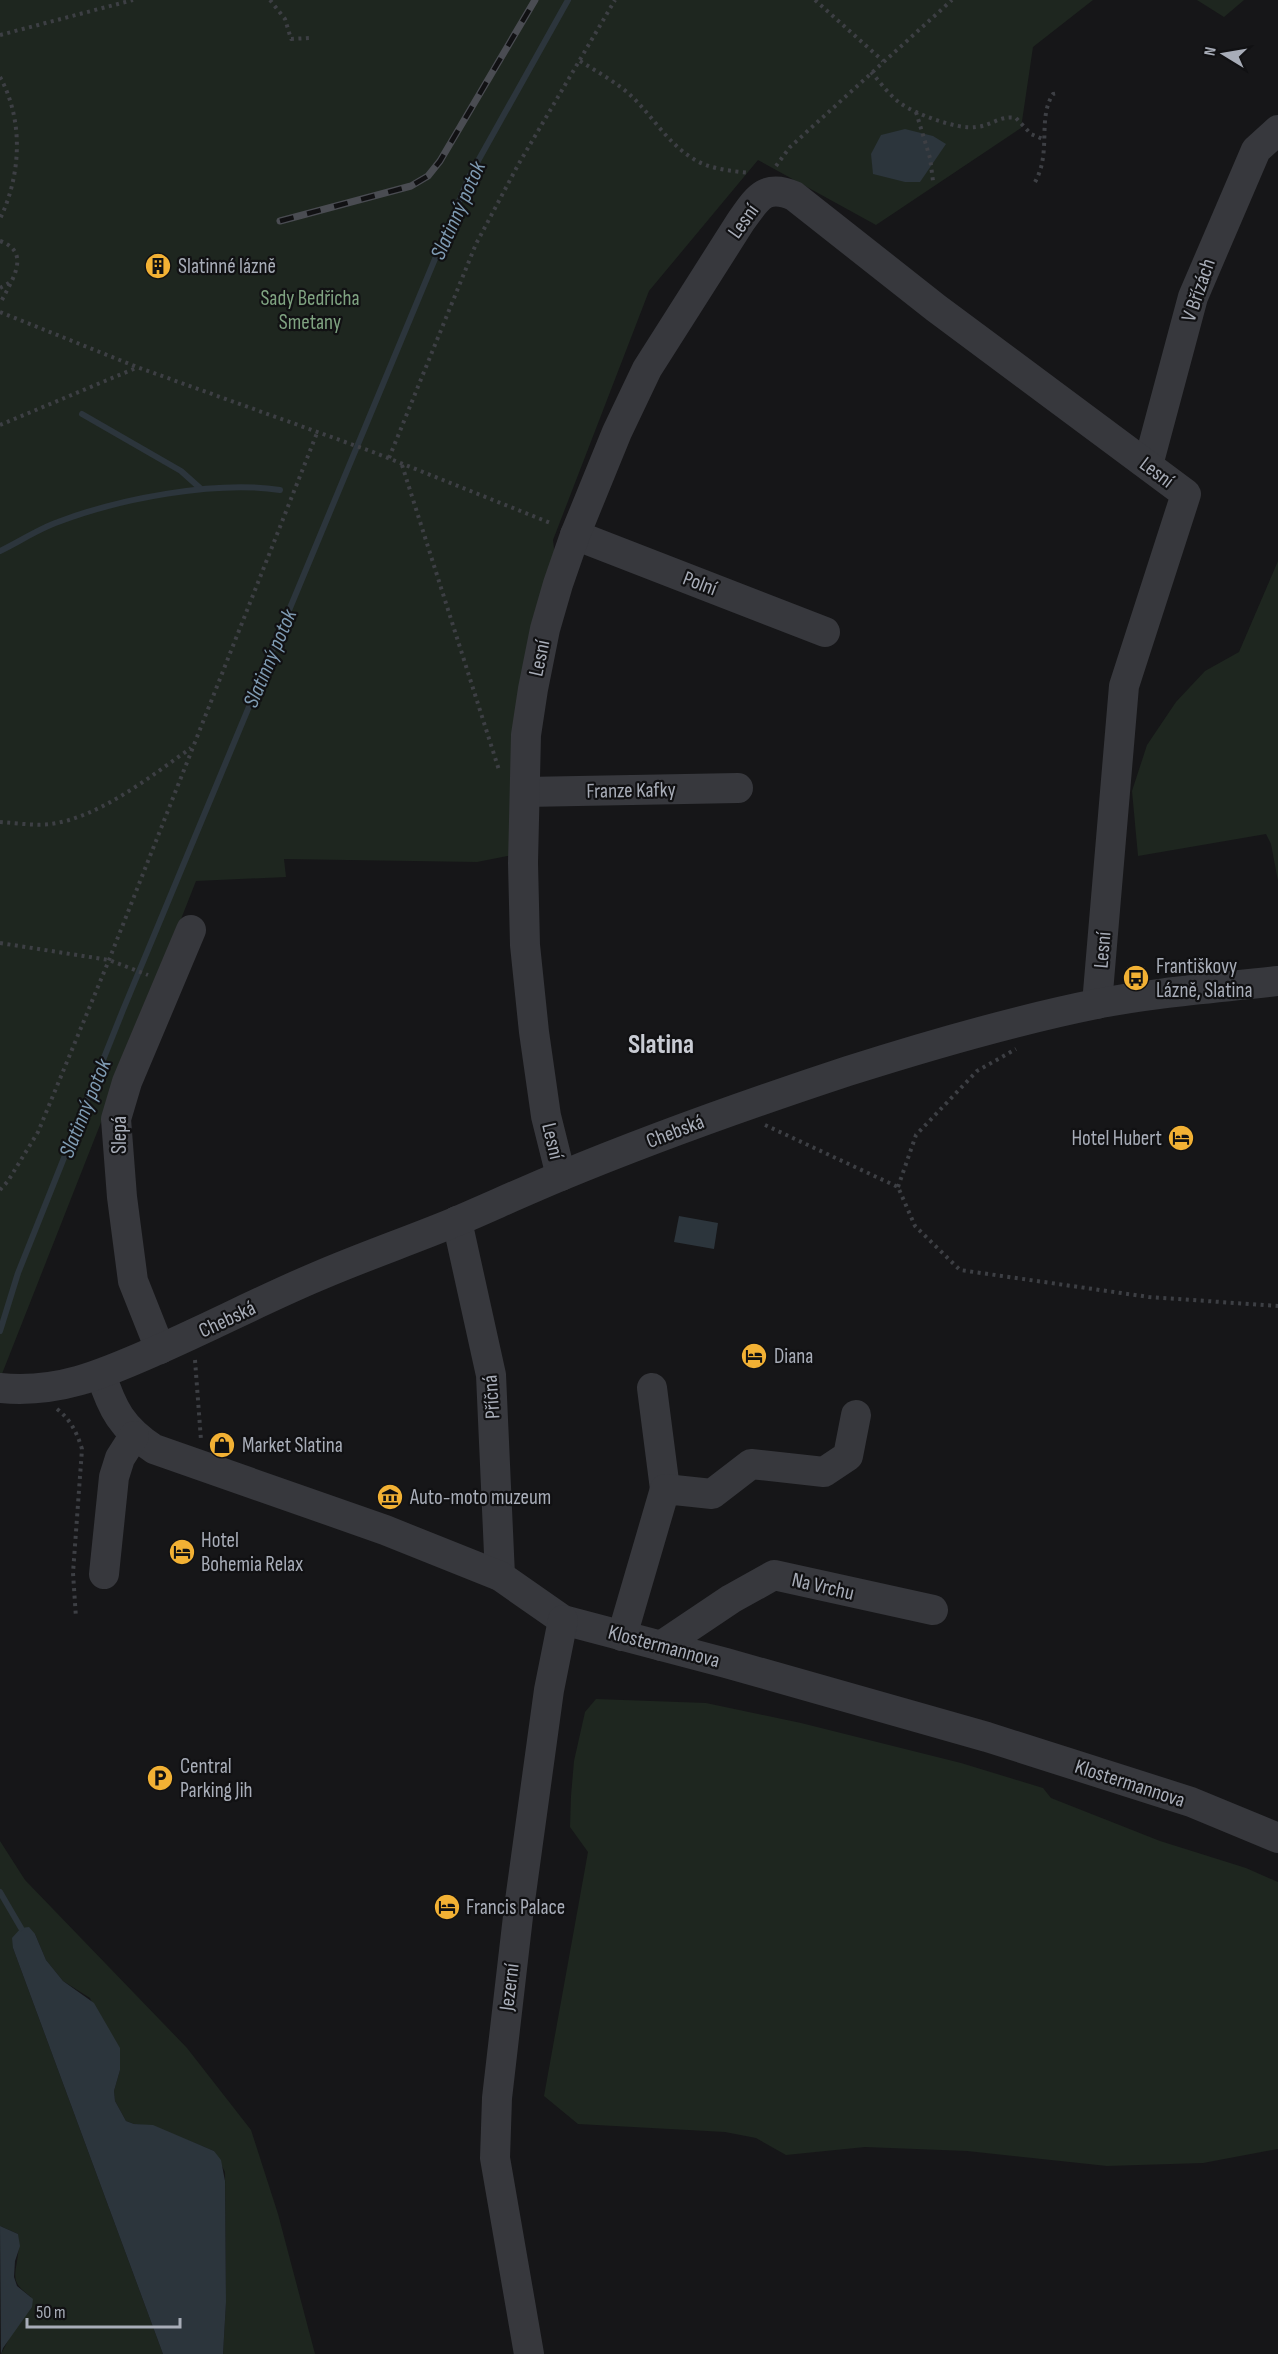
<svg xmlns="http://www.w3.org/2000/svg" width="1278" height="2354" viewBox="0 0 1278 2354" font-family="'Sofia Sans Condensed',sans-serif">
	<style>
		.green { fill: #1e261f }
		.water { fill: #2c353c }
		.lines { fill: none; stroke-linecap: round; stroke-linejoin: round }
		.stream { stroke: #2c353c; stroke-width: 6 }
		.path { stroke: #3d3f44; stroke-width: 4; stroke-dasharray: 3 4.5; stroke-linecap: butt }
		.minor { stroke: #37383d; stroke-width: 30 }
		.rail-casing { stroke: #4a4c52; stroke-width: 7 }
		.rail { stroke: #111113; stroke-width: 4.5; stroke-dasharray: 14; stroke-linecap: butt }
		.labels { text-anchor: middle; stroke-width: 4.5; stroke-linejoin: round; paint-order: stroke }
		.street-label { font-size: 21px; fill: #a8adb8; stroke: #111113 }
		.poi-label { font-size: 21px; fill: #a8adb8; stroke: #111113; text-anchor: start }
		.park-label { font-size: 21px; fill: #7fa381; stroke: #111113 }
		.water-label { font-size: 22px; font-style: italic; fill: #7f9bb3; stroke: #111113 }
		.district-label { font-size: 27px; font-weight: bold; fill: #c9ccd4; stroke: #111113 }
	</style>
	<rect width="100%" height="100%" fill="#161618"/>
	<!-- green -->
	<g class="green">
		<path d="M0,0H1093L1033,47L1021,128L876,225L758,160L649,291L553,540L556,566L513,855L477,862L284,859L286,877L196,881L0,1379Z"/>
		<path d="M1197,0H1244L1224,17Z"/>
		<path d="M1278,561V881L1271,844L1266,834L1138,856L1132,791L1147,745L1176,702L1205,671L1239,652Z"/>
		<path d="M596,1699L706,1703L801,1723L961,1763L1043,1788L1051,1798L1160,1841L1246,1868L1278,1882V2149L1203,2163L1107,2166L967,2151L865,2147L786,2155L756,2138L725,2132L578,2124L544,2096L588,1852L570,1827L571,1796L574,1761L585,1712Z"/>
		<path d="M0,1841L25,1880L187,2048L251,2130L278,2214L315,2354H223L226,2302L225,2172L214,2151L153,2126L134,2124L126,2121L115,2101L114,2091L120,2070L90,1998L63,1981L46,1960L35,1934L13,1948L163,2354H1L31,2297C10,2281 15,2278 18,2254C19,2248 18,2241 18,2234L0,2226Z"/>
	</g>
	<!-- water -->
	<g class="water">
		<path d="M905,129L933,136L946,144L920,182H905L873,174L871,154L881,135Z"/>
		<path d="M679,1216L718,1223L714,1249L674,1242Z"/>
		<path d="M29,1927L35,1934L46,1960L63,1981L94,2003L120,2048V2070L114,2091L115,2101L126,2121L134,2124L153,2125L214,2151L221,2160L225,2181L226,2302L223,2354H163L13,1948L12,1938L21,1928Z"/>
		<path d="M0,2226L18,2234L20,2246L15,2261L14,2277L17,2286L33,2299L32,2307L3,2348L1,2354Z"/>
	</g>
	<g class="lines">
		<!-- stream -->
		<g class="stream">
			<path d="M82,414L181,471L200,488"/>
			<path d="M0,551C19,542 38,529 58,522C118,499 216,480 280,490"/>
			<path d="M0,1331L18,1273L123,1010L469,177L568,0"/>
			<path d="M0,1892L21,1928"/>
		</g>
		<!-- path -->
		<g class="path">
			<path d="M270,0L285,19L291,39L309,38"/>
			<path d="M815,0L883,61"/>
			<path d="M0,35L133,0"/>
			<path d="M580,61C596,71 612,80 627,92C650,112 666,142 692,158C708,169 731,171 750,173"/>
			<path d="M871,72C880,82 889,95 900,103C915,114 958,130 976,127C991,126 1000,115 1016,118L1031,134L1045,140"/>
			<path d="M0,77C24,121 21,175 0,219"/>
			<path d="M916,112L930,158L933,181"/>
			<path d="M776,166L790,147L952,0"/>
			<path d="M1035,182C1052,152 1037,119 1053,94L1059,93"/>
			<path d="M0,241C34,253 9,284 0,304"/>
			<path d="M0,288L9,283"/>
			<path d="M0,312L137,367L373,452L553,524"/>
			<path d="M0,425L136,368"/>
			<path d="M389,458L476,244L518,165L615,0"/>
			<path d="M402,465L499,770"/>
			<path d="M0,822C16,823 35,826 51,824C100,817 151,776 191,748"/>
			<path d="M0,943L109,960L148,975"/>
			<path d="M765,1125L898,1187L915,1226L960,1270L1149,1297L1278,1306"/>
			<path d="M898,1187L916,1135L977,1071L1016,1049"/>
			<path d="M0,1190L8,1181L38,1132L109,960L317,433"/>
			<path d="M195,1360L201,1440"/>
			<path d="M57,1409C71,1420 77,1433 82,1449L73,1573L76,1618"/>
		</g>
		<!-- minor -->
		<g class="minor">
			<path d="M1148,465L1193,297L1256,150L1278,130"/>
			<path d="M575,535L825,632"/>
			<path d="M525,792L738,788"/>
			<path d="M561,1176L546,1116L534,1032L525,945L523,863L526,735L533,689L545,629L558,584L575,535L617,432L647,369L741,221C757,199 765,183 794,196L936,308L1186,494L1124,686L1097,1004"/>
			<path d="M457,1221L491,1375L500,1576"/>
			<path d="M160,1349L133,1281L122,1197L116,1119L127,1082L191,930"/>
			<path d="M101,1374C112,1409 122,1428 154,1449L385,1530L500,1576L563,1620L726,1663L987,1737L1191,1802L1278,1838"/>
			<path d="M0,1388C62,1394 107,1372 162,1348C214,1325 264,1299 316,1277C362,1257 409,1241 455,1222C490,1207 525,1191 561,1176C655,1137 751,1103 848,1071C930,1045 1012,1021 1096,1004C1156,992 1217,988 1278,981"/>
			<path d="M652,1388L665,1489"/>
			<path d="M104,1574L114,1477L120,1458L134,1436"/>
			<path d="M622,1636L665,1489L712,1494L751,1464L824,1472L848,1456L856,1415"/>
			<path d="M661,1646L731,1599L774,1575L933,1610"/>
			<path d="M529,2354L495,2158L497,2098L519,1908L549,1690L563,1620"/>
		</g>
		<!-- rail casing -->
		<g class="rail-casing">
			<path id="rail" d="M280,221L411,186L428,176L440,161L535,0"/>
		</g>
		<!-- rail -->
		<use href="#rail" class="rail"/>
	</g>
	<!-- icons -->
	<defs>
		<g id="building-disc" transform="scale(1.35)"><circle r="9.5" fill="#f2b134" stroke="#111113"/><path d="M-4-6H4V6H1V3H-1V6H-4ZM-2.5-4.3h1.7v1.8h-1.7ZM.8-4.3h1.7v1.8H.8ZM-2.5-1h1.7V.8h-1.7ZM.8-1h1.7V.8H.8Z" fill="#111"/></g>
		<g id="bus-disc" transform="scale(1.35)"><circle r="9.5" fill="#f2b134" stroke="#111113"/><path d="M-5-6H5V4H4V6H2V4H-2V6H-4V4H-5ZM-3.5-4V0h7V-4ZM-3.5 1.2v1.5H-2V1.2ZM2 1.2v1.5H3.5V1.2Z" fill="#111"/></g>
		<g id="hotel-disc" transform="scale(1.35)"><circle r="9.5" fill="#f2b134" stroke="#111113"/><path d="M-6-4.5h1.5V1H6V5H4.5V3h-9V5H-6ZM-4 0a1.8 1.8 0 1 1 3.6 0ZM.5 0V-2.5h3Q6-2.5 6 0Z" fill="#111"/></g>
		<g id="shop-disc" transform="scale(1.35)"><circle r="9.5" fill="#f2b134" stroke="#111113"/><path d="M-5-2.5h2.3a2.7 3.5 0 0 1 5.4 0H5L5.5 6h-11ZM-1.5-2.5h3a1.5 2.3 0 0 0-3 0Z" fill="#111"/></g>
		<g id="museum-disc" transform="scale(1.35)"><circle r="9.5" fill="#f2b134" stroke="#111113"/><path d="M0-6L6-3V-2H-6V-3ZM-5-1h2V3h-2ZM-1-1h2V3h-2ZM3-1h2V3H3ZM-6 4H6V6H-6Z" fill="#111"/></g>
		<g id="parking-disc" transform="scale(1.35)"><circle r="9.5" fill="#f2b134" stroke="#111113"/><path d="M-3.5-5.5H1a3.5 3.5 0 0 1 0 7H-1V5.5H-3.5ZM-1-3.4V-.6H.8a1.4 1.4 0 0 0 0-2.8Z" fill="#111"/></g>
	</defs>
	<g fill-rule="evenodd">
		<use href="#building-disc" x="158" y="266"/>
		<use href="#bus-disc" x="1136" y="978"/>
		<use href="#hotel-disc" x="1181" y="1138"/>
		<use href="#hotel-disc" x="754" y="1356"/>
		<use href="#shop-disc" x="222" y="1445"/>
		<use href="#museum-disc" x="390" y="1497"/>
		<use href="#hotel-disc" x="182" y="1552"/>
		<use href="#parking-disc" x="160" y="1778"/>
		<use href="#hotel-disc" x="447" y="1907"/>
	</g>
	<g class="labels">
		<!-- street labels -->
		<g class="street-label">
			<text transform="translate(743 221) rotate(-54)" y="7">Lesní</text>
			<text transform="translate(1198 290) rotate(-71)" y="7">V Břízách</text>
			<text transform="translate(1157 472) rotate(37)" y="7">Lesní</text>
			<text transform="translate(700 583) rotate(21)" y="7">Polní</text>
			<text transform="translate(539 658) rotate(-78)" y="7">Lesní</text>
			<text transform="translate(631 790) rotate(-1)" y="7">Franze Kafky</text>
			<text transform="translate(1102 950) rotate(-85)" y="7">Lesní</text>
			<text transform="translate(675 1131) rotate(-21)" y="7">Chebská</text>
			<text transform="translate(119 1135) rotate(-90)" y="7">Slepá</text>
			<text transform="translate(553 1141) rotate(77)" y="7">Lesní</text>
			<text transform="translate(227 1319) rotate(-25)" y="7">Chebská</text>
			<text transform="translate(491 1397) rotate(-94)" y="7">Příčná</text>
			<text transform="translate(823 1586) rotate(13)" y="7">Na Vrchu</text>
			<text transform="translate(664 1646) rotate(15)" y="7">Klostermannova</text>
			<text transform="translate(1130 1783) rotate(18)" y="7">Klostermannova</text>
			<text transform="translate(509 1987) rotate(-83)" y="7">Jezerní</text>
		</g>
		<!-- poi labels -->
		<g class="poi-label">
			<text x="178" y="273">Slatinné lázně</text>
			<text x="1156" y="973">Františkovy<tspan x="1156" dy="24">Lázně, Slatina</tspan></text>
			<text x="1162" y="1145" text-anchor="end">Hotel Hubert</text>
			<text x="774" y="1363">Diana</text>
			<text x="242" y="1452">Market Slatina</text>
			<text x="410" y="1504">Auto-moto muzeum</text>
			<text x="201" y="1547">Hotel<tspan x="201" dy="24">Bohemia Relax</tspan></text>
			<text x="180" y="1773">Central<tspan x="180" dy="24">Parking Jih</tspan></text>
			<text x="466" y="1914">Francis Palace</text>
		</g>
		<!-- park labels -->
		<g class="park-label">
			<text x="310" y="305">Sady Bedřicha<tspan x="310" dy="24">Smetany</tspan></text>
		</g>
		<!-- water labels -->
		<g class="water-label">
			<text transform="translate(457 210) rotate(-66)" y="8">Slatinný potok</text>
			<text transform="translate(269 658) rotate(-67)" y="8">Slatinný potok</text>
			<text transform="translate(84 1108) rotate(-68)" y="8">Slatinný potok</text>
		</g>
		<!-- district labels -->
		<g class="district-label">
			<text x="661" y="1053">Slatina</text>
		</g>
	</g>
	<!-- north arrow -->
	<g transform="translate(1224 54) rotate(281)" stroke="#111113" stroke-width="4.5" paint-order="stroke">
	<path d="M0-4.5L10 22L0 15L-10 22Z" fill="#a8adb8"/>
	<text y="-9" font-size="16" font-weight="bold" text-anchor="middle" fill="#a8adb8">N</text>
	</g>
	<!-- scale -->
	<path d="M27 2318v9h153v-9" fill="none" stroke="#a8adb8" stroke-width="3"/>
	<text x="36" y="2318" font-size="18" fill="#a8adb8" stroke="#111113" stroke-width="4.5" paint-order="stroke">50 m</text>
</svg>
